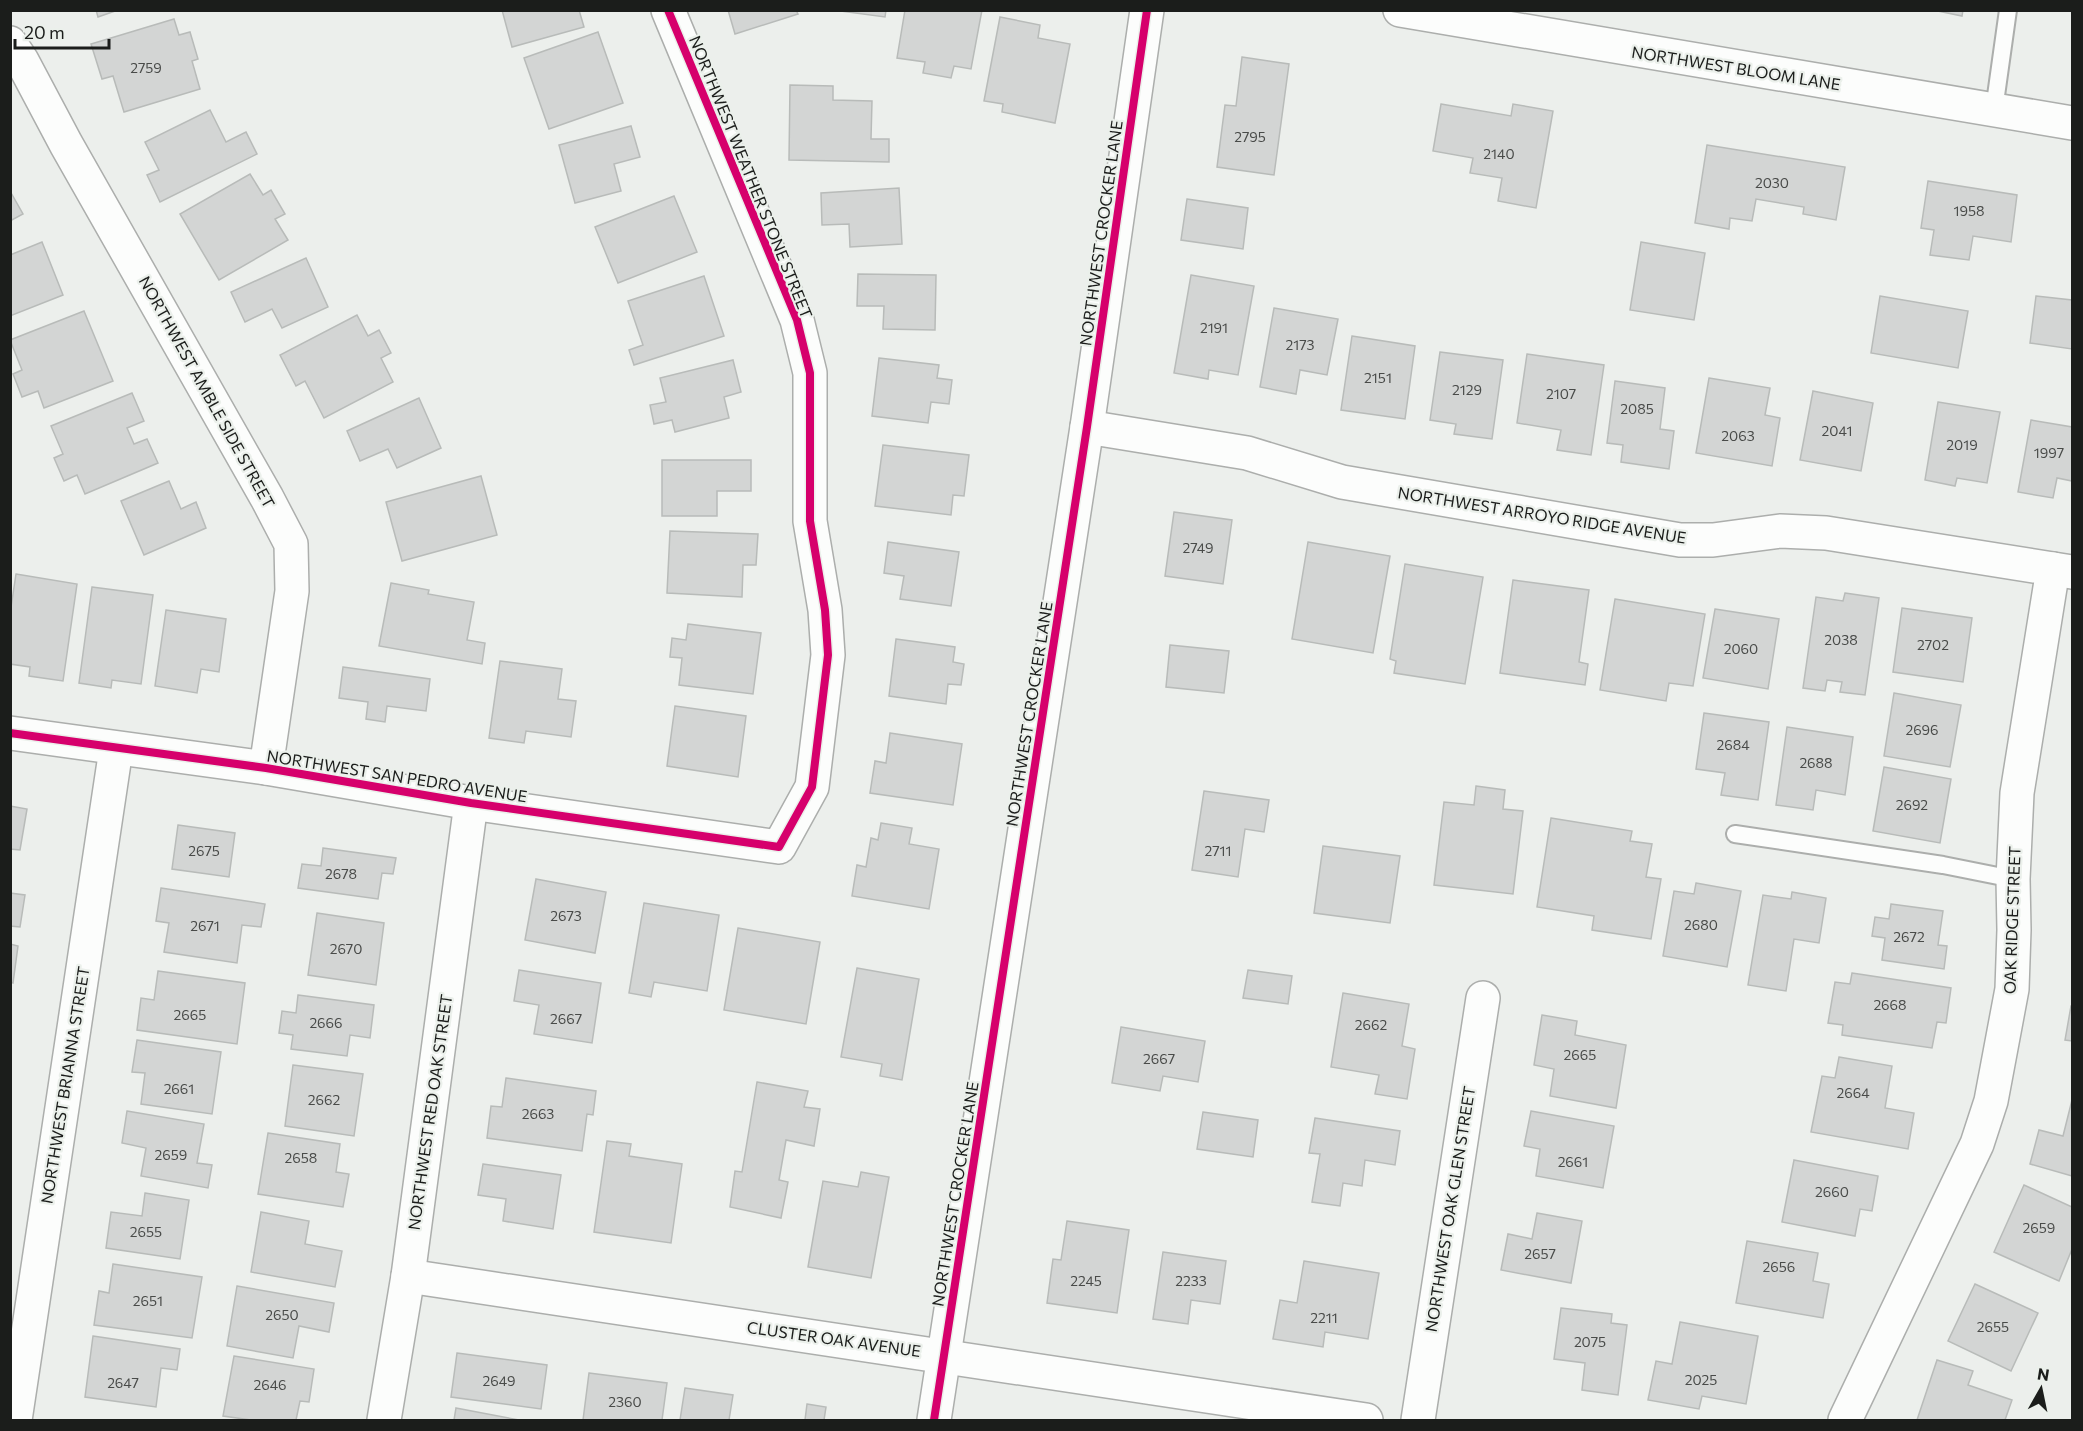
<svg xmlns="http://www.w3.org/2000/svg" width="2083" height="1431" viewBox="0 0 2083 1431" font-family="Commissioner,sans-serif">
	<style>
		.building { fill: #d3d5d4; stroke: #b8bbb9; stroke-width: 1.5 }
		.lines { fill: none; stroke-linecap: round; stroke-linejoin: round }
		.service-casing { stroke: #acaeac; stroke-width: 20 }
		.minor-casing { stroke: #acaeac; stroke-width: 36 }
		.tertiary-casing { stroke: #acaeac; stroke-width: 36 }
		.service { stroke: #fcfdfc; stroke-width: 16 }
		.minor { stroke: #fcfdfc; stroke-width: 33 }
		.tertiary { stroke: #fcfdfc; stroke-width: 33 }
		.cycleway-casing { stroke: #ebf0eb; stroke-width: 11 }
		.cycleway { stroke: #d6006c; stroke-width: 8 }
		.labels { text-anchor: middle; stroke-width: 4.5; stroke-linejoin: round; paint-order: stroke }
		.number-label { font-size: 14px; fill: #494b49 }
		.street-label { font-size: 16px; fill: #1b1d1b; stroke: #ebf0eb }
	</style>
	<rect width="100%" height="100%" fill="#ecefec"/>
	<!-- building -->
	<g class="building">
		<path d="M96,10H118L98,17Z"/>
		<path d="M502,10H579L584,27L512,47Z"/>
		<path d="M728,10H796L798,14L735,34Z"/>
		<path d="M833,10H886L885,17Z"/>
		<path d="M905,10H982L971,69L954,66L951,78L923,73L925,62L897,58Z"/>
		<path d="M1933,10H1963L1962,16Z"/>
		<path d="M1000,17L1040,25L1038,38L1070,44L1055,123L1002,112L1003,104L984,101Z"/>
		<path d="M174,19L179,35L190,32L198,59L192,61L200,89L124,112L113,76L102,79L91,44Z"/>
		<path d="M598,32L623,103L549,129L524,58Z"/>
		<path d="M1242,57L1289,64L1274,175L1217,167L1225,105L1236,106Z"/>
		<path d="M790,85L833,86V100L872,101L871,139H889V162L789,160Z"/>
		<path d="M1441,104L1511,116L1513,104L1553,111L1536,208L1498,201L1502,178L1470,173L1473,158L1433,151Z"/>
		<path d="M210,110L226,142L246,132L257,154L160,202L147,175L159,170L145,142Z"/>
		<path d="M631,126L640,157L614,164L621,191L575,203L559,145Z"/>
		<path d="M1707,145L1845,167L1836,220L1803,214L1804,207L1756,199L1752,221L1730,218L1729,229L1695,223Z"/>
		<path d="M250,174L263,195L271,190L285,214L275,219L288,240L219,280L180,214Z"/>
		<path d="M1928,181L2017,195L2011,242L1973,236L1969,260L1930,255L1934,230L1921,228Z"/>
		<path d="M899,188L902,244L850,247L849,224L822,225L821,193Z"/>
		<path d="M10,191L23,214L10,221Z"/>
		<path d="M674,196L697,252L618,283L595,227Z"/>
		<path d="M1187,199L1248,208L1243,249L1181,240Z"/>
		<path d="M42,242L63,295L10,316V255Z"/>
		<path d="M1641,242L1705,253L1694,320L1630,310Z"/>
		<path d="M306,258L328,307L282,328L272,309L245,322L231,292Z"/>
		<path d="M858,274L936,275L935,330L883,329L884,306H857Z"/>
		<path d="M1191,275L1254,286L1238,375L1209,370L1208,379L1174,373Z"/>
		<path d="M704,276L724,336L634,365L629,350L643,345L628,301Z"/>
		<path d="M1880,296L1968,311L1958,368L1871,353Z"/>
		<path d="M2036,296L2072,300V349L2030,343Z"/>
		<path d="M1274,308L1338,319L1327,375L1300,370L1296,394L1260,387Z"/>
		<path d="M84,311L113,381L44,408L38,391L22,397L13,374L22,370L10,340Z"/>
		<path d="M357,315L368,336L379,330L391,353L381,358L393,382L324,418L305,381L296,386L280,355Z"/>
		<path d="M1352,336L1415,346L1405,419L1341,410Z"/>
		<path d="M1440,352L1503,360L1492,439L1454,434L1456,424L1430,420Z"/>
		<path d="M1527,354L1604,365L1591,455L1557,450L1561,430L1517,423Z"/>
		<path d="M879,358L939,365L937,378L952,380L949,404L931,402L928,423L872,416Z"/>
		<path d="M733,360L741,392L724,397L729,418L675,432L672,420L654,424L650,405L666,402L660,378Z"/>
		<path d="M1709,378L1770,388L1765,415L1780,418L1772,466L1696,453Z"/>
		<path d="M1615,381L1665,388L1660,429L1674,431L1669,469L1621,462L1623,445L1607,443Z"/>
		<path d="M1813,391L1873,403L1861,471L1800,460Z"/>
		<path d="M132,393L144,421L127,428L134,444L147,439L158,463L85,494L77,475L64,481L54,458L63,454L51,426Z"/>
		<path d="M419,398L441,448L397,468L388,449L360,461L347,431Z"/>
		<path d="M1938,402L2000,412L1987,483L1957,478L1955,486L1925,480Z"/>
		<path d="M2031,420L2072,427V481L2057,478L2053,498L2018,492Z"/>
		<path d="M883,445L969,455L964,496L953,495L951,515L875,506Z"/>
		<path d="M662,460H751V491H717V516H662Z"/>
		<path d="M481,476L497,535L402,561L386,502Z"/>
		<path d="M169,481L181,509L196,502L206,528L144,555L121,501Z"/>
		<path d="M1174,512L1232,520L1223,584L1165,576Z"/>
		<path d="M670,531L758,534L756,565H743L742,597L667,593Z"/>
		<path d="M888,542L959,552L951,606L900,599L904,576L884,573Z"/>
		<path d="M1308,542L1390,556L1373,653L1292,639Z"/>
		<path d="M1405,564L1483,577L1465,684L1394,673L1396,661L1390,659Z"/>
		<path d="M16,574L77,584L63,681L29,676L30,667L10,664V614Z"/>
		<path d="M1513,580L1589,590L1579,662L1588,664L1585,685L1500,673Z"/>
		<path d="M391,583L429,590L428,594L474,602L467,640L485,643L482,664L379,646Z"/>
		<path d="M92,587L153,595L141,684L112,680L111,688L79,683Z"/>
		<path d="M1845,593L1879,598L1865,695L1840,692L1842,682L1827,680L1825,691L1803,688L1816,597L1843,601Z"/>
		<path d="M1615,599L1705,614L1693,686L1669,683L1666,701L1600,690Z"/>
		<path d="M1902,608L1972,618L1963,682L1893,672Z"/>
		<path d="M1715,609L1779,619L1768,689L1703,678Z"/>
		<path d="M166,610L226,619L219,672L201,669L197,693L155,686Z"/>
		<path d="M688,624L761,633L753,694L679,685L682,658L670,657L672,638L686,640Z"/>
		<path d="M896,639L955,647L953,662L964,664L961,685L948,684L946,704L889,696Z"/>
		<path d="M1170,645L1229,651L1224,693L1166,687Z"/>
		<path d="M500,661L562,669L558,699L576,701L571,737L526,731L524,743L489,738Z"/>
		<path d="M343,667L430,679L426,711L387,706L385,722L366,719L368,702L339,698Z"/>
		<path d="M1894,693L1961,705L1950,767L1884,756Z"/>
		<path d="M675,706L746,716L738,777L667,766Z"/>
		<path d="M1704,713L1769,722L1758,800L1721,795L1725,773L1696,769Z"/>
		<path d="M1787,727L1853,737L1845,795L1816,790L1813,810L1776,805Z"/>
		<path d="M890,733L962,744L953,805L870,793L875,761L886,763Z"/>
		<path d="M1884,767L1951,779L1940,843L1873,831Z"/>
		<path d="M1476,786L1505,790L1503,809L1523,811L1513,894L1434,885L1444,802L1474,805Z"/>
		<path d="M1204,791L1269,800L1264,832L1245,829L1238,877L1192,870Z"/>
		<path d="M10,806L27,809L20,850L10,849Z"/>
		<path d="M1551,818L1632,831L1630,841L1652,844L1646,877L1661,879L1651,939L1592,930L1594,916L1537,907Z"/>
		<path d="M881,823L912,828L909,844L939,849L929,909L852,896L857,865L866,867L871,838L878,840Z"/>
		<path d="M178,825L235,833L229,877L172,869Z"/>
		<path d="M1323,846L1400,856L1390,923L1314,913Z"/>
		<path d="M323,848L396,858L393,874L382,873L378,899L298,888L302,864L321,866Z"/>
		<path d="M536,879L606,892L595,953L525,940Z"/>
		<path d="M1696,883L1741,891L1727,967L1663,956L1674,891L1694,894Z"/>
		<path d="M161,888L265,904L261,927L242,925L237,963L164,952L169,923L156,921Z"/>
		<path d="M1792,892L1826,898L1819,943L1794,939L1786,991L1748,985L1763,895L1791,899Z"/>
		<path d="M10,893L25,895L20,927L10,926Z"/>
		<path d="M644,903L719,915L707,991L654,982L651,997L629,993Z"/>
		<path d="M1891,904L1943,911L1938,945L1947,946L1944,969L1882,960L1885,938L1872,936L1875,917L1889,919Z"/>
		<path d="M317,913L384,923L376,985L308,975Z"/>
		<path d="M738,928L820,942L806,1024L724,1010Z"/>
		<path d="M10,944L18,946L13,983L10,982Z"/>
		<path d="M857,968L919,979L902,1080L880,1076L882,1064L841,1057Z"/>
		<path d="M519,970L601,983L592,1043L534,1034L539,1005L514,1001Z"/>
		<path d="M1248,970L1292,976L1288,1004L1243,998Z"/>
		<path d="M158,971L245,983L237,1044L137,1030L141,998L154,1000Z"/>
		<path d="M1852,973L1951,988L1946,1023L1937,1022L1932,1048L1842,1035L1843,1025L1828,1023L1835,982L1850,984Z"/>
		<path d="M1343,993L1409,1004L1402,1046L1415,1049L1407,1099L1375,1094L1379,1075L1331,1067Z"/>
		<path d="M298,995L374,1005L370,1038L350,1035L347,1056L291,1049L293,1035L279,1033L282,1011L296,1013Z"/>
		<path d="M2071,1006H2072V1041L2065,1040Z"/>
		<path d="M1542,1015L1577,1021L1575,1035L1626,1045L1616,1108L1550,1096L1554,1069L1534,1065Z"/>
		<path d="M1121,1027L1205,1041L1198,1082L1163,1076L1160,1091L1112,1083Z"/>
		<path d="M137,1040L221,1052L212,1114L141,1104L145,1073L132,1072Z"/>
		<path d="M1839,1057L1892,1066L1885,1108L1914,1113L1908,1149L1811,1132L1822,1076L1835,1078Z"/>
		<path d="M293,1065L363,1074L354,1136L285,1126Z"/>
		<path d="M506,1078L596,1091L593,1115L587,1114L582,1151L487,1138L491,1106L502,1107Z"/>
		<path d="M757,1082L808,1091L804,1107L820,1109L814,1146L786,1140L779,1180L788,1182L781,1218L730,1207L735,1171L742,1172Z"/>
		<path d="M2072,1100V1176L2030,1164L2039,1130L2063,1136Z"/>
		<path d="M127,1111L204,1124L197,1163L212,1165L208,1188L141,1176L146,1148L122,1143Z"/>
		<path d="M1531,1111L1614,1126L1603,1188L1536,1176L1540,1149L1524,1146Z"/>
		<path d="M1203,1112L1258,1120L1253,1157L1197,1149Z"/>
		<path d="M1315,1118L1400,1131L1395,1165L1365,1160L1362,1186L1343,1183L1340,1206L1312,1202L1320,1154L1309,1153Z"/>
		<path d="M268,1133L340,1144L336,1172L349,1174L343,1207L258,1194Z"/>
		<path d="M607,1141L631,1144L629,1156L682,1164L671,1243L594,1232Z"/>
		<path d="M1794,1160L1878,1176L1872,1211L1860,1209L1855,1236L1782,1222Z"/>
		<path d="M483,1164L561,1175L553,1229L503,1221L506,1199L478,1195Z"/>
		<path d="M861,1172L889,1177L871,1278L808,1267L823,1181L858,1187Z"/>
		<path d="M2024,1185L2072,1207V1249L2059,1281L1994,1252Z"/>
		<path d="M145,1193L189,1200L180,1259L106,1248L111,1212L142,1216Z"/>
		<path d="M261,1212L309,1221L305,1244L342,1251L335,1287L251,1272Z"/>
		<path d="M1537,1213L1582,1221L1571,1283L1501,1270L1508,1234L1532,1239Z"/>
		<path d="M1067,1221L1129,1230L1117,1313L1047,1303L1053,1259L1061,1260Z"/>
		<path d="M1747,1241L1818,1253L1813,1281L1829,1284L1823,1318L1736,1303Z"/>
		<path d="M1163,1252L1226,1261L1220,1304L1191,1300L1188,1324L1153,1319Z"/>
		<path d="M1304,1261L1379,1273L1368,1339L1325,1332L1323,1347L1273,1339L1280,1300L1297,1303Z"/>
		<path d="M113,1264L202,1277L192,1338L94,1325L99,1291L109,1293Z"/>
		<path d="M1975,1284L2038,1313L2011,1371L1948,1341Z"/>
		<path d="M237,1286L334,1303L329,1332L299,1326L293,1358L227,1346Z"/>
		<path d="M1561,1308L1612,1314L1611,1323L1627,1325L1618,1395L1582,1390L1585,1363L1554,1359Z"/>
		<path d="M1680,1322L1758,1336L1746,1404L1702,1396L1699,1409L1648,1400L1656,1361L1672,1364Z"/>
		<path d="M93,1336L180,1349L177,1370L161,1368L156,1407L85,1397Z"/>
		<path d="M457,1353L547,1365L541,1409L451,1397Z"/>
		<path d="M234,1356L314,1369L309,1402L300,1401L296,1420H251L223,1416Z"/>
		<path d="M1937,1360L1973,1371L1968,1385L2012,1400L2005,1420H1917Z"/>
		<path d="M589,1373L667,1383L662,1420H583Z"/>
		<path d="M685,1388L733,1395L729,1420H680Z"/>
		<path d="M807,1404L826,1407L824,1420H805Z"/>
		<path d="M456,1408L519,1420H454Z"/>
	</g>
	<g class="lines">
		<!-- service casing -->
		<g class="service-casing">
			<g id="service">
				<path d="M1994,110L2008,10"/>
				<path d="M1735,834L1943,865L2013,879"/>
			</g>
		</g>
		<!-- minor casing -->
		<g class="minor-casing">
			<g id="minor">
				<path d="M1400,10L2072,123"/>
				<path d="M10,43L22,61L66,144L267,498L291,544L292,591L266,768"/>
				<path d="M1087,427L1247,453L1342,482L1680,540H1713L1780,531L1826,533L2072,572"/>
				<path d="M10,733L266,768L471,803L779,847L812,787L828,655L825,610L810,521V373L797,320L668,10"/>
				<path d="M408,1276L1366,1420"/>
				<path d="M15,1420L116,749"/>
				<path d="M384,1420L408,1276L471,803"/>
				<path d="M1418,1420L1483,998"/>
				<path d="M1845,1420L1977,1144L1991,1101L2012,989L2014,930L2013,879L2017,793L2053,569"/>
			</g>
		</g>
		<!-- tertiary casing -->
		<g class="tertiary-casing">
			<path id="tertiary" d="M934,1420L1087,427L1147,10"/>
		</g>
		<!-- service -->
		<use href="#service" class="service"/>
		<!-- minor -->
		<use href="#minor" class="minor"/>
		<!-- tertiary -->
		<use href="#tertiary" class="tertiary"/>
		<!-- cycleway casing -->
		<g class="cycleway-casing">
			<g id="cycleway">
				<path d="M10,733L266,768L471,803L779,847L812,787L828,655L825,610L810,521V373L797,320L668,10"/>
				<path d="M934,1420L1087,427L1147,10"/>
			</g>
		</g>
		<!-- cycleway -->
		<use href="#cycleway" class="cycleway"/>
	</g>
	<g class="labels">
		<!-- number labels -->
		<g class="number-label">
			<text x="146" y="73">2759</text>
			<text x="1250" y="142">2795</text>
			<text x="1499" y="159">2140</text>
			<text x="1772" y="188">2030</text>
			<text x="1969" y="216">1958</text>
			<text x="1214" y="333">2191</text>
			<text x="1300" y="350">2173</text>
			<text x="1378" y="383">2151</text>
			<text x="1467" y="395">2129</text>
			<text x="1561" y="399">2107</text>
			<text x="1637" y="414">2085</text>
			<text x="1837" y="436">2041</text>
			<text x="1738" y="441">2063</text>
			<text x="1962" y="450">2019</text>
			<text x="2049" y="458">1997</text>
			<text x="1198" y="553">2749</text>
			<text x="1841" y="645">2038</text>
			<text x="1933" y="650">2702</text>
			<text x="1741" y="654">2060</text>
			<text x="1922" y="735">2696</text>
			<text x="1733" y="750">2684</text>
			<text x="1816" y="768">2688</text>
			<text x="1912" y="810">2692</text>
			<text x="204" y="856">2675</text>
			<text x="1218" y="856">2711</text>
			<text x="341" y="879">2678</text>
			<text x="566" y="921">2673</text>
			<text x="1701" y="930">2680</text>
			<text x="205" y="931">2671</text>
			<text x="1909" y="942">2672</text>
			<text x="346" y="954">2670</text>
			<text x="1890" y="1010">2668</text>
			<text x="190" y="1020">2665</text>
			<text x="566" y="1024">2667</text>
			<text x="326" y="1028">2666</text>
			<text x="1371" y="1030">2662</text>
			<text x="1580" y="1060">2665</text>
			<text x="1159" y="1064">2667</text>
			<text x="179" y="1094">2661</text>
			<text x="1853" y="1098">2664</text>
			<text x="324" y="1105">2662</text>
			<text x="538" y="1119">2663</text>
			<text x="171" y="1160">2659</text>
			<text x="301" y="1163">2658</text>
			<text x="1573" y="1167">2661</text>
			<text x="1832" y="1197">2660</text>
			<text x="2039" y="1233">2659</text>
			<text x="146" y="1237">2655</text>
			<text x="1540" y="1259">2657</text>
			<text x="1779" y="1272">2656</text>
			<text x="1086" y="1286">2245</text>
			<text x="1191" y="1286">2233</text>
			<text x="148" y="1306">2651</text>
			<text x="282" y="1320">2650</text>
			<text x="1324" y="1323">2211</text>
			<text x="1993" y="1332">2655</text>
			<text x="1590" y="1347">2075</text>
			<text x="1701" y="1385">2025</text>
			<text x="499" y="1386">2649</text>
			<text x="123" y="1388">2647</text>
			<text x="270" y="1390">2646</text>
			<text x="625" y="1407">2360</text>
		</g>
		<!-- street labels -->
		<g class="street-label">
			<text transform="translate(1736 68) rotate(9)" y="6">NORTHWEST BLOOM LANE</text>
			<text transform="translate(751 177) rotate(68)" y="6">NORTHWEST WEATHER STONE STREET</text>
			<text transform="translate(1101 233) rotate(-82)" y="6">NORTHWEST CROCKER LANE</text>
			<text transform="translate(207 392) rotate(61)" y="6">NORTHWEST AMBLE SIDE STREET</text>
			<text transform="translate(1542 515) rotate(9)" y="6">NORTHWEST ARROYO RIDGE AVENUE</text>
			<text transform="translate(1029 714) rotate(-81)" y="6">NORTHWEST CROCKER LANE</text>
			<text transform="translate(397 776) rotate(9)" y="6">NORTHWEST SAN PEDRO AVENUE</text>
			<text transform="translate(2012 920) rotate(-88)" y="6">OAK RIDGE STREET</text>
			<text transform="translate(65 1085) rotate(-81)" y="6">NORTHWEST BRIANNA STREET</text>
			<text transform="translate(430 1112) rotate(-82)" y="6">NORTHWEST RED OAK STREET</text>
			<text transform="translate(955 1194) rotate(-81)" y="6">NORTHWEST CROCKER LANE</text>
			<text transform="translate(1450 1209) rotate(-81)" y="6">NORTHWEST OAK GLEN STREET</text>
			<text transform="translate(834 1339) rotate(8)" y="6">CLUSTER OAK AVENUE</text>
		</g>
	</g>
	<!-- border -->
	<rect width="2083" height="1431" fill="none" stroke="#1b1d1b" stroke-width="24"/>
	<!-- north arrow -->
	<g transform="translate(2041 1389) rotate(9)" stroke="#ebf0eb" stroke-width="4.5" paint-order="stroke">
	<path d="M0-4.5L10 22L0 15L-10 22Z" fill="#1b1d1b"/>
	<text y="-9" font-size="16" font-weight="bold" text-anchor="middle" fill="#1b1d1b">N</text>
	</g>
	<!-- scale -->
	<path d="M15 39v9h94v-9" fill="none" stroke="#1b1d1b" stroke-width="3"/>
	<text x="24" y="39" font-size="18" fill="#1b1d1b" stroke="#ebf0eb" stroke-width="4.5" paint-order="stroke">20 m</text>
</svg>
